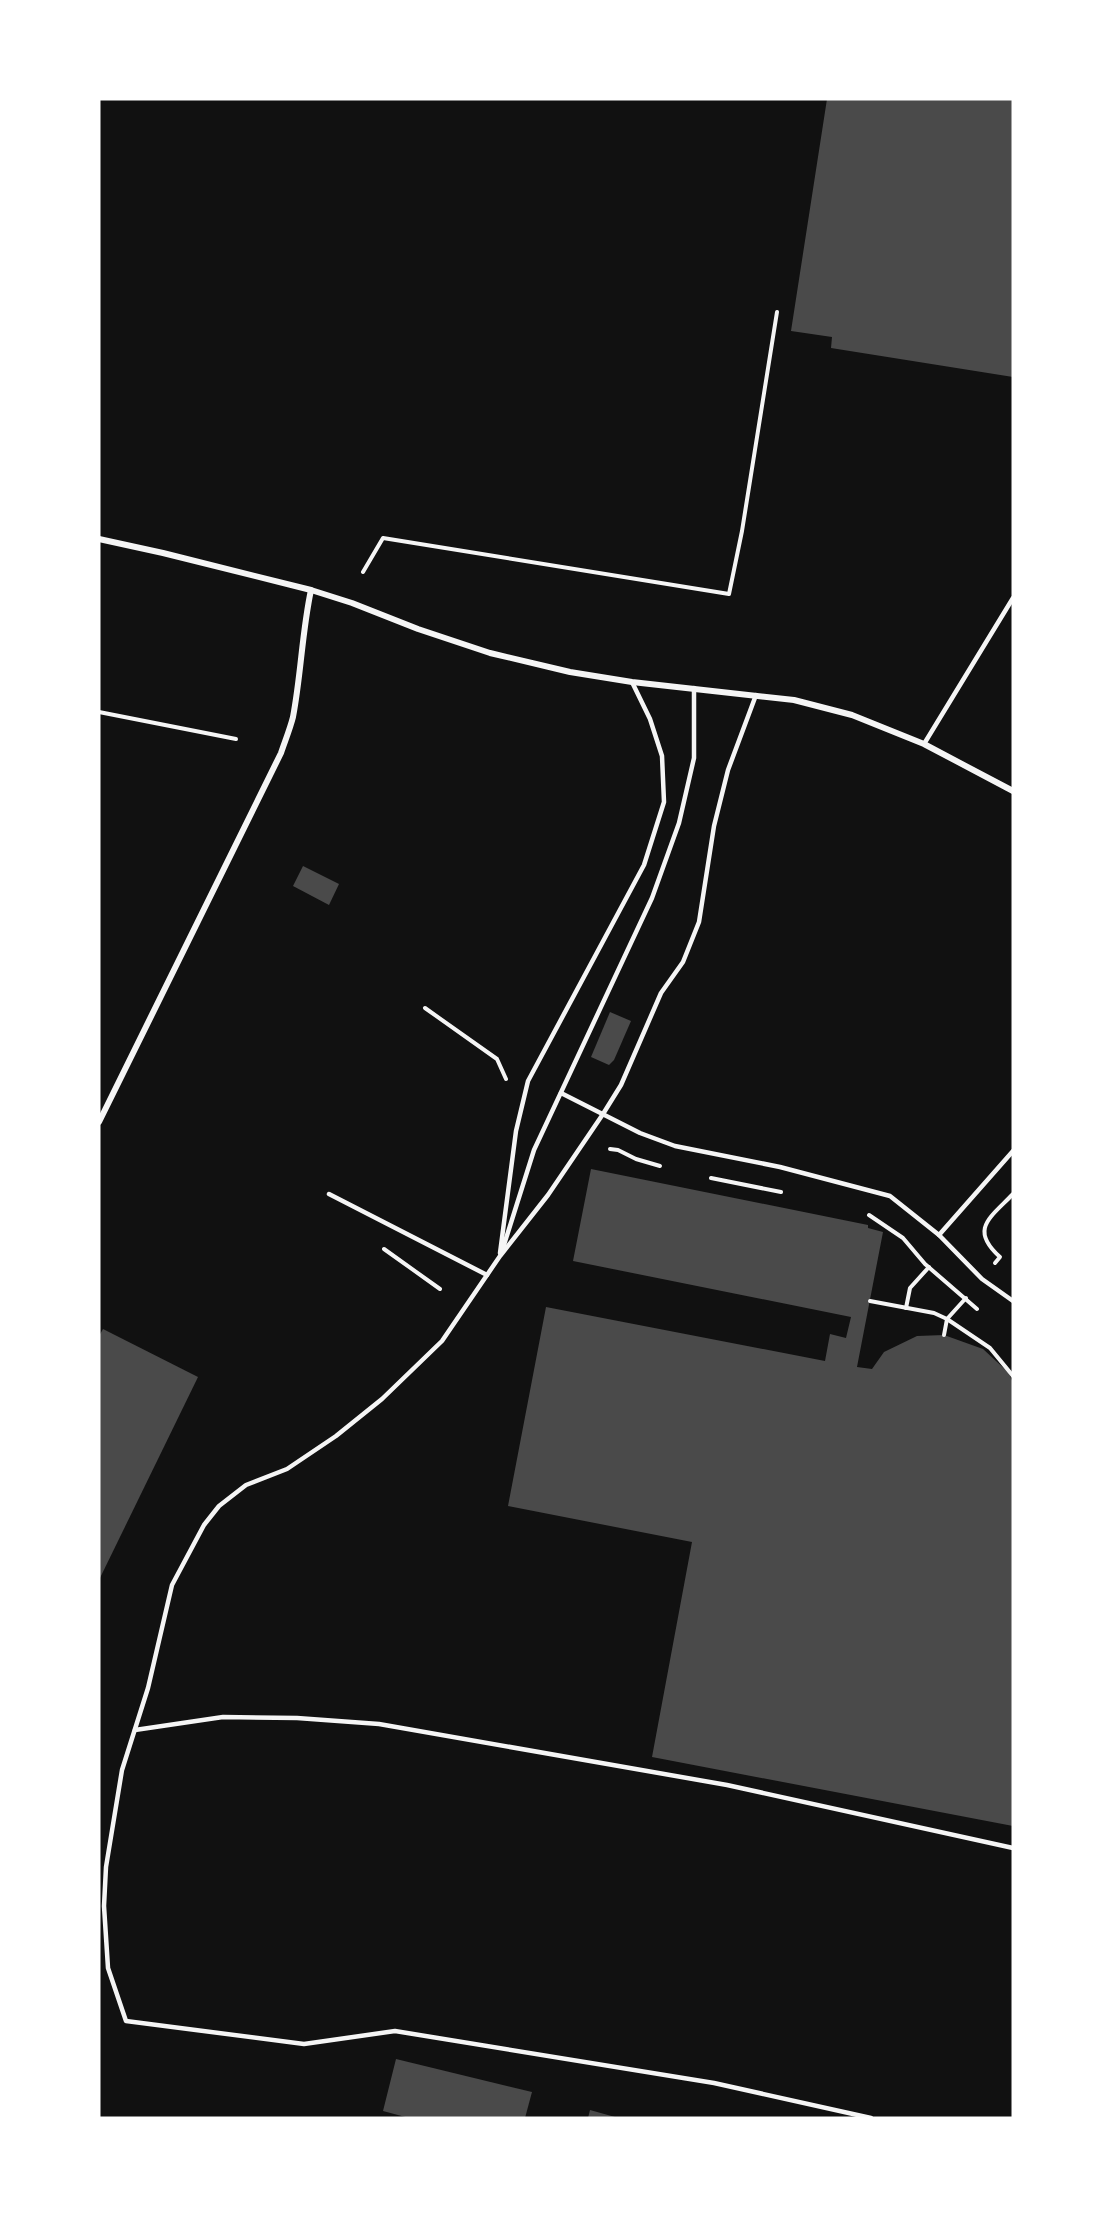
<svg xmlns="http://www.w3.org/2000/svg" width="1112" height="2217" viewBox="0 0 1112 2217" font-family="Montserrat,sans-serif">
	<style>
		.building { fill: #4a4a4a }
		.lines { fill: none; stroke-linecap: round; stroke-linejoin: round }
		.path { stroke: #f5f5f5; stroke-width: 4 }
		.service { stroke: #f5f5f5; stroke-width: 4.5 }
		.minor { stroke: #f5f5f5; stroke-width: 6 }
	</style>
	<rect width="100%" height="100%" fill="#111"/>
	<!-- building -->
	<g class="building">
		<path d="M827,99H1013V377L831,348L832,337L791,331Z"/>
		<path d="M303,866L339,884L329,905L293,886Z"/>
		<path d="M610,1012L631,1021L614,1060L609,1065L591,1057Z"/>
		<path d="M591,1169L868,1225V1228L883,1232L857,1367L872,1369L884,1352L917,1336L944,1335L983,1349L1009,1373L1013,1383V1826L652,1757L692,1542L508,1506L546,1307L825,1361L830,1334L846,1338L851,1317L573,1261Z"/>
		<path d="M103,1329L198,1377L99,1580V1336Z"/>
		<path d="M396,2059L532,2092L525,2118H409L383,2111Z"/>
		<path d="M590,2110L615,2117V2118H588Z"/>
	</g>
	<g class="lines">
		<!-- path -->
		<g class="path">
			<path d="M363,572L383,538L729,594L742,531L777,312"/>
			<path d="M99,712L236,739"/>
			<path d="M425,1008L497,1059L506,1079"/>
			<path d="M610,1149L618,1150L636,1159L660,1166"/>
			<path d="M711,1178L781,1192"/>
			<path d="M869,1215L903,1238L925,1264L977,1309"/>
			<path d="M384,1249L440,1289"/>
			<path d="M995,1263L1000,1257C969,1229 990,1218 1013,1194"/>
			<path d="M870,1301L934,1313L947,1319L990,1348L1013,1376"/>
			<path d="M906,1308L910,1288L929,1267"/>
			<path d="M944,1335L947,1319L966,1298"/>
		</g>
		<!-- service -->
		<g class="service">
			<path d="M756,695L728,770L714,826L699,922L683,962L661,993L621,1085L603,1114L548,1195L500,1256L442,1341L382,1399L336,1436L287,1469L246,1485L219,1506L204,1525L172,1585L148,1688L122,1770L106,1867L104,1906L108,1968L126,2021L304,2044L395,2031L714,2083L871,2118"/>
			<path d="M924,744L1013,598"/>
			<path d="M561,1093L640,1133L675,1146L780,1167L890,1196L939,1235L982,1279L1013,1301"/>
			<path d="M329,1194L487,1275"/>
			<path d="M939,1235L1013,1151"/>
			<path d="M503,1248L534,1150L652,898L679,823L694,758V688"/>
			<path d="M500,1253L516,1131L528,1081L644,865L664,802L662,756L650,719L632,682"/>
			<path d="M135,1730L223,1717L297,1718L379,1724L727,1785L1013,1848"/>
		</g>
		<!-- minor -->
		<g class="minor">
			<path d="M99,539L163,553L311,590L352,603L418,629L490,653L570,672L632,682L794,700L852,715L924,744L1013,791"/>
			<path d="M99,1122L281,753C285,741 290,729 293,717C301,675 302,632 311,590"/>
		</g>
	</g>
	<!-- border -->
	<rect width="1112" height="2217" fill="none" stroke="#ffffff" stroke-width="201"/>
</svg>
